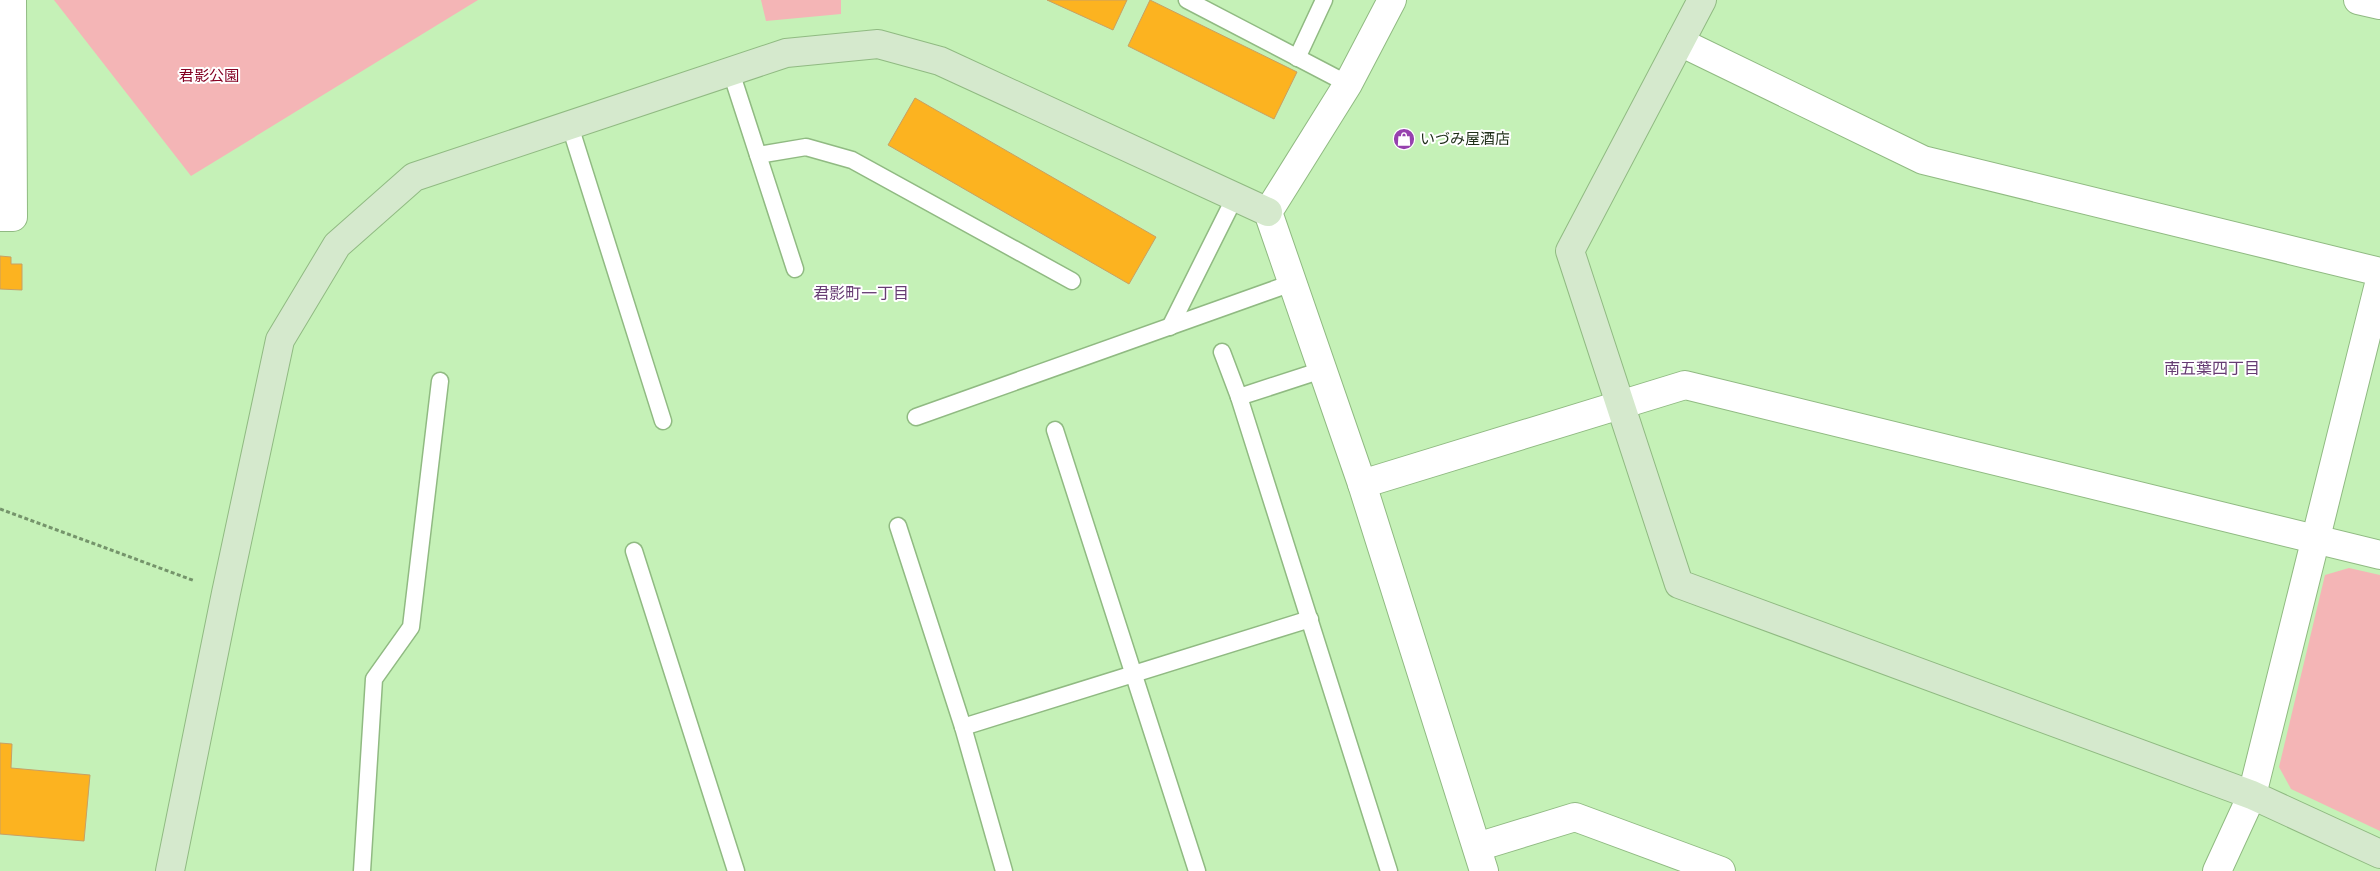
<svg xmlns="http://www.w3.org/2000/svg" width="2380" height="871" viewBox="0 0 2380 871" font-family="'Fira Sans Condensed','Noto Sans JP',sans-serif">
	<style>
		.green { fill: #f4b5b6 }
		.building { fill: #fcb320; stroke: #c7a064 }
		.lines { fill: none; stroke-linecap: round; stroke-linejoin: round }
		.lane-casing { stroke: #90ba82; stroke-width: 19 }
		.street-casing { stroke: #90ba82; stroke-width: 30 }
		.secondary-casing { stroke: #90ba82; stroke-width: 30 }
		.path { stroke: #75946b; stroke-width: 3; stroke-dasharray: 4 2.5; stroke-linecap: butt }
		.lane { stroke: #fff; stroke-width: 16 }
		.street { stroke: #fff; stroke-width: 28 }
		.secondary { stroke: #d5e9cd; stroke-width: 28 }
		.labels { text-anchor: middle; stroke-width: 4; stroke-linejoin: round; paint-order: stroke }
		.park-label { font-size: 15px; fill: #850324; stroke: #fff }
		.poi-label { font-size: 15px; fill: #1e2e18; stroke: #fff; text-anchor: start }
		.neighbourhood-label { font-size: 16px; fill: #663c73; stroke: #fff }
	</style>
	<rect width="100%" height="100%" fill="#c5f1b7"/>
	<!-- green -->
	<g class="green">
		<path d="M54,0H478L191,176Z"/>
		<path d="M761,0H841V14L766,21Z"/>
		<path d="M2349,568L2380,575V831L2291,789L2279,767L2325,575Z"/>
	</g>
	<!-- building -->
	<g class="building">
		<path d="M1047,0H1127L1113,30Z"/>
		<path d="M1150,0L1297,72L1274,119L1128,46Z"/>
		<path d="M915,98L1156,237L1129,284L888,145Z"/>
		<path d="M0,256L11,257V264H22V290L0,289Z"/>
		<path d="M0,743L12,744L11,768L90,775L84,841L0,834Z"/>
	</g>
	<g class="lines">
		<!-- lane casing -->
		<g class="lane-casing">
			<g id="lane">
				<path d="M1187,0L1348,84"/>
				<path d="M1297,58L1324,0"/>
				<path d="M731,72L795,269"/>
				<path d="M570,126L663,421"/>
				<path d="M758,155L806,147L852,160L1072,281"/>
				<path d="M1170,327L1235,197"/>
				<path d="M1222,352L1239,397L1389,871"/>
				<path d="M1239,397L1322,370"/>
				<path d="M916,417L1292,283"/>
				<path d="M1055,430L1197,871"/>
				<path d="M898,526L963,727L1004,871"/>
				<path d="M634,551L736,871"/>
				<path d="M963,727L1310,619"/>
				<path d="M362,871L374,679L411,627L440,381"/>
			</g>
		</g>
		<!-- street casing -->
		<g class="street-casing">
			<g id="street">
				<path d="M1392,0L1348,84L1268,212L1362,484L1484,871"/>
				<path d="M2358,0L2380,5"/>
				<path d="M1680,42L1923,160L2380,272"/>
				<path d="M0,217H13L12,0"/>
				<path d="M1362,484L1685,385L2380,555"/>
				<path d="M1477,847L1575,817L1721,871"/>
				<path d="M2217,871L2252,795L2380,280"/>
			</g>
		</g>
		<!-- secondary casing -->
		<g class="secondary-casing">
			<g id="secondary">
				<path d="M1702,0L1570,251L1679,584L2252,795L2380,854"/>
				<path d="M170,871L226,593L280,340L337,245L414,177L786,53L878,44L940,61L1268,212"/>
			</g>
		</g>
		<!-- path -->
		<path class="path" d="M0,509L195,581"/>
		<!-- lane -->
		<use href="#lane" class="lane"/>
		<!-- street -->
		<use href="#street" class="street"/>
		<!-- secondary -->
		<use href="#secondary" class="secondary"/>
	</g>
	<!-- icons -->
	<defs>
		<g id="shop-disc" transform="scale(1.125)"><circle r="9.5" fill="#9641ae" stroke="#fff"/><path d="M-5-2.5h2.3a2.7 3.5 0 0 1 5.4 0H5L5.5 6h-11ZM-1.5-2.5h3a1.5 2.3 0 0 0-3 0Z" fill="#fff"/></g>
	</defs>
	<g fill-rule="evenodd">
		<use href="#shop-disc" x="1404" y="139"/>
	</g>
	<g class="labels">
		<!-- park labels -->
		<g class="park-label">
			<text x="209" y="81">君影公園</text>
		</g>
		<!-- poi labels -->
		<g class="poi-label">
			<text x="1420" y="144">いづみ屋酒店</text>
		</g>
		<!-- neighbourhood labels -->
		<g class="neighbourhood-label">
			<text x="861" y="299">君影町一丁目</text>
			<text x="2212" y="374">南五葉四丁目</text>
		</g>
	</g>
</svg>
